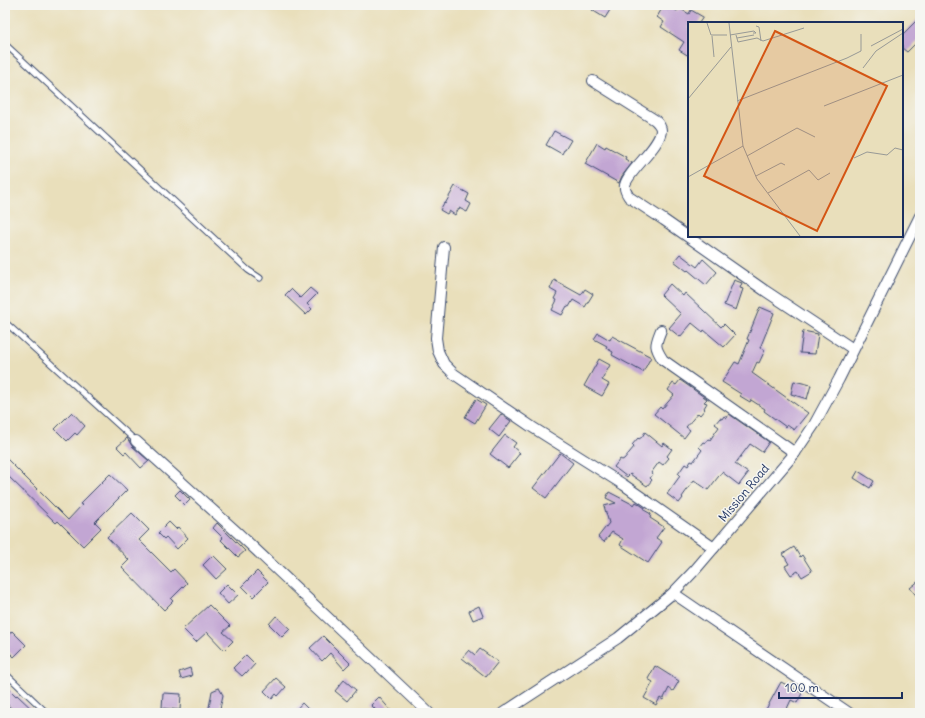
<svg xmlns="http://www.w3.org/2000/svg" width="925" height="718" viewBox="0 0 925 718" font-family="Delius,sans-serif">
	<style>
		.building { fill: #c2a6d3 }
		.lines { fill: none; stroke-linecap: round; stroke-linejoin: round }
		.service-casing { stroke: #3a496c; stroke-width: 7 }
		.minor-casing { stroke: #3a496c; stroke-width: 12 }
		.service { stroke: #fff; stroke-width: 5 }
		.minor { stroke: #fff; stroke-width: 10 }
		.labels { text-anchor: middle; stroke-width: 3; stroke-linejoin: round; paint-order: stroke }
		.street-label { font-size: 12px; fill: #1b2f5e; stroke: #f6f6f2 }
		.inset-road { fill: none; stroke: #979996; stroke-width: 1 }
		.view { fill: #d45514; fill-opacity: 0.15; stroke: #d45514; stroke-width: 2 }
		.inset-edge { fill: none; stroke: #1b2f5e; stroke-width: 2 }
	</style>
	<rect width="100%" height="100%" fill="#f6f6f2"/>
	<filter id="ink" filterUnits="userSpaceOnUse"><feTurbulence type="fractalNoise" baseFrequency=".025" numOctaves="2"/><feDisplacementMap in="SourceGraphic" scale="8" xChannelSelector="R" yChannelSelector="G"/><feConvolveMatrix kernelMatrix="1 2 1 2 8 2 1 2 1" color-interpolation-filters="sRGB"/></filter>
	<filter id="wash" filterUnits="userSpaceOnUse"><feTurbulence type="fractalNoise" baseFrequency=".012" numOctaves="4" result="noise"/><feDisplacementMap in="SourceGraphic" scale="16" xChannelSelector="R" yChannelSelector="G"/><feGaussianBlur stdDeviation="0.9" result="paint"/><feColorMatrix in="noise" values="0 0 0 0 0 0 0 0 0 0 0 0 0 0 0 0 0 1.4 0 .05"/><feComposite in="paint" operator="in"/></filter>
	<g filter="url(#wash)">
		<rect width="100%" height="100%" fill="#e9dfbb"/>
		<g id="blocks">
			<!-- building -->
			<g class="building">
				<path d="M595,5H613L605,18L592,10Z"/>
				<path d="M664,5H667L677,11L679,8L689,14L691,10L703,17L699,23H689V56L679,50L684,42L661,27L664,22L657,17Z"/>
				<path d="M920,17V39L907,52L902,48V35Z"/>
				<path d="M554,131L571,140L565,150H564L562,154L546,145Z"/>
				<path d="M597,143L605,148L606,146L626,157L625,159L632,163L622,176L619,183L585,164Z"/>
				<path d="M455,186L469,194L466,201L471,204L467,212L459,208L455,215L449,211L447,214L440,210L444,203L445,204Z"/>
				<path d="M680,254L697,267L703,259L717,272L706,285L688,270L687,271L674,261Z"/>
				<path d="M554,280L581,295L585,289L593,294L585,307L573,300L569,307L567,306L562,315L552,310L557,300L554,299L557,293L550,289Z"/>
				<path d="M734,280L742,283L740,288L743,289L736,310L724,305Z"/>
				<path d="M670,284L683,296L685,293L721,327L724,324L735,335L724,347L704,330L703,332L692,323L680,337L669,328L681,314L661,295Z"/>
				<path d="M310,288L317,294L307,304L312,309L306,315L285,295L291,289L300,298Z"/>
				<path d="M760,307L774,313L760,348L765,350L759,363L757,362L752,373L808,413L794,430L787,425L786,427L764,411L765,409L751,400L750,402L740,396L741,394L722,382L735,362L739,364L749,340L747,339Z"/>
				<path d="M803,331L818,334L815,354L800,353Z"/>
				<path d="M598,333L610,340L612,336L651,357L643,372L612,355L613,352L606,348L607,346L594,339Z"/>
				<path d="M599,359L610,365L602,380L609,384L602,396L584,386Z"/>
				<path d="M680,380L707,399L704,402L707,403L704,408L705,409L700,415L698,413L686,427L690,430L684,438L654,414L660,407L662,409L674,395L668,390L673,383L676,385Z"/>
				<path d="M794,381L811,385L807,399L791,394Z"/>
				<path d="M476,399L486,405L475,423L465,417Z"/>
				<path d="M72,412L85,426L77,435L75,433L67,441L55,429Z"/>
				<path d="M501,414L511,421L499,437L489,429Z"/>
				<path d="M729,414L769,442L762,452L750,444L735,464L748,473L739,485L722,472L708,490L694,480L682,497L683,498L679,503L667,494L680,476L678,474L685,464L688,466L691,461L693,462L702,450L699,447L703,442L705,443L708,439L710,440L719,427L715,424L720,418L722,419L724,416L727,418Z"/>
				<path d="M645,432L662,446L664,443L672,449L667,456L669,458L663,465L659,462L651,473L653,474L650,478L652,480L647,486L630,474L627,477L614,467L620,459L622,460L624,459L634,447L632,445L638,438L639,439L642,437Z"/>
				<path d="M505,435L516,443L513,447L520,453L508,468L490,454Z"/>
				<path d="M127,438L132,446L149,461L141,468L126,452L124,454L117,447Z"/>
				<path d="M560,453L573,463L546,498L533,488Z"/>
				<path d="M5,457L68,520L82,505L80,504L110,474L127,490L95,522L101,528L83,546L58,521L56,523L5,473Z"/>
				<path d="M858,471L874,481L870,488L854,478Z"/>
				<path d="M180,490L190,500L185,505L175,495Z"/>
				<path d="M609,492L634,505L636,502L645,508L644,510L651,514L650,518L664,527L656,538L662,542L648,563L620,545L623,539L612,532L604,542L598,537L609,523L604,506L616,503L606,498Z"/>
				<path d="M132,513L149,530L139,540L171,572L174,569L187,583L171,599L173,601L164,610L122,567L129,560L107,537Z"/>
				<path d="M169,522L176,529L178,527L188,538L177,549L166,537L164,539L158,533Z"/>
				<path d="M217,523L245,551L238,557L221,540L223,538L213,528Z"/>
				<path d="M794,547L800,557L802,555L812,571L802,577L798,571L791,575L785,566L789,564L783,554Z"/>
				<path d="M213,555L227,569L216,579L203,565Z"/>
				<path d="M257,571L268,582L253,597L242,586Z"/>
				<path d="M920,580V600L910,588Z"/>
				<path d="M227,584L238,595L228,604L218,593Z"/>
				<path d="M209,605L230,626L223,632L233,641L224,650L207,632L196,642L183,629Z"/>
				<path d="M479,606L483,616L473,620L469,611Z"/>
				<path d="M276,616L290,629L282,637L269,624Z"/>
				<path d="M12,631L26,645L14,657L5,648V639Z"/>
				<path d="M323,636L350,663L344,669L330,653L322,661L310,648Z"/>
				<path d="M480,649L498,662L486,677L462,658L469,650L475,655Z"/>
				<path d="M246,655L255,664L247,673L246,672L242,676L233,668Z"/>
				<path d="M655,666L679,681L673,691L669,688L663,700L660,698L656,705L644,698L653,682L648,679Z"/>
				<path d="M190,668L192,676L181,679L179,672Z"/>
				<path d="M276,678L286,687L278,696L276,694L272,699L264,691Z"/>
				<path d="M344,680L356,690L347,701L335,691Z"/>
				<path d="M781,682L802,693L797,703L791,700L785,713H764Z"/>
				<path d="M5,685L16,696L17,695L36,713H16L5,702Z"/>
				<path d="M219,688L223,695L219,713H208L212,691Z"/>
				<path d="M163,693L181,694L180,710L162,708Z"/>
				<path d="M379,697L393,713H379L371,705Z"/>
				<path d="M302,703L312,713H293Z"/>
			</g>
		</g>
	</g>
	<g filter="url(#ink)">
		<use href="#blocks" fill-opacity="0" stroke="#3a496c" stroke-width="1"/>
		<g class="lines">
			<!-- service casing -->
			<g class="service-casing">
				<g id="service">
					<path d="M5,44L248,270L260,278"/>
					<path d="M5,322L136,441"/>
					<path d="M5,673L47,713"/>
				</g>
			</g>
			<!-- minor casing -->
			<g class="minor-casing">
				<g id="minor">
					<path d="M593,81L655,120C658,123 661,126 661,130C661,146 628,171 625,185C624,190 627,194 629,197L664,220L764,290L853,349"/>
					<path d="M444,247L436,338L438,351L444,364L454,374L532,427L624,485L714,548"/>
					<path d="M661,330C655,345 654,346 663,360L795,453"/>
					<path d="M136,441L238,533L429,713"/>
					<path d="M673,593L849,713"/>
					<path d="M503,713L618,638L673,593L695,570L795,453L814,425L839,379L920,216"/>
				</g>
			</g>
			<!-- service -->
			<use href="#service" class="service"/>
			<!-- minor -->
			<use href="#minor" class="minor"/>
		</g>
	</g>
	<g class="labels">
		<!-- street labels -->
		<g class="street-label">
			<text transform="translate(744 493) rotate(-50)" y="4">Mission Road</text>
		</g>
	</g>
	<!-- overview -->
	<g transform="translate(688 22)">
		<rect width="215" height="215" fill="#e9dfbb"/>
		<path class="inset-road" d="M19,1L23,13H39M41,1L55,124L69,157L112,214M68,4L71,5L73,19M42,13L66,9L68,11H65M48,13L50,20L69,16L75,19L116,6M24,14L26,35M49,16L66,13M183,24L215,7M175,46L188,29L215,11M0,77L43,25M49,79L159,36L173,29V12M136,84L215,53M59,134L109,106L127,115M166,136L179,130L199,133L207,126L215,128M68,154L93,141L97,143M0,155L55,124M80,171L121,148L130,158L142,151"/>
		<path class="view" d="M87,9L199,64L129,209L16,154Z"/>
		<rect width="215" height="215" class="inset-edge"/>
	</g>
	<!-- margin -->
	<rect width="925" height="718" fill="none" stroke="#f6f6f2" stroke-width="20"/>
	<!-- scale -->
	<path d="M779 692v6h123v-6" fill="none" stroke="#1b2f5e" stroke-width="2"/>
	<text x="785" y="692" font-size="12" fill="#1b2f5e" stroke="#f6f6f2" stroke-width="3" paint-order="stroke">100 m</text>
</svg>
